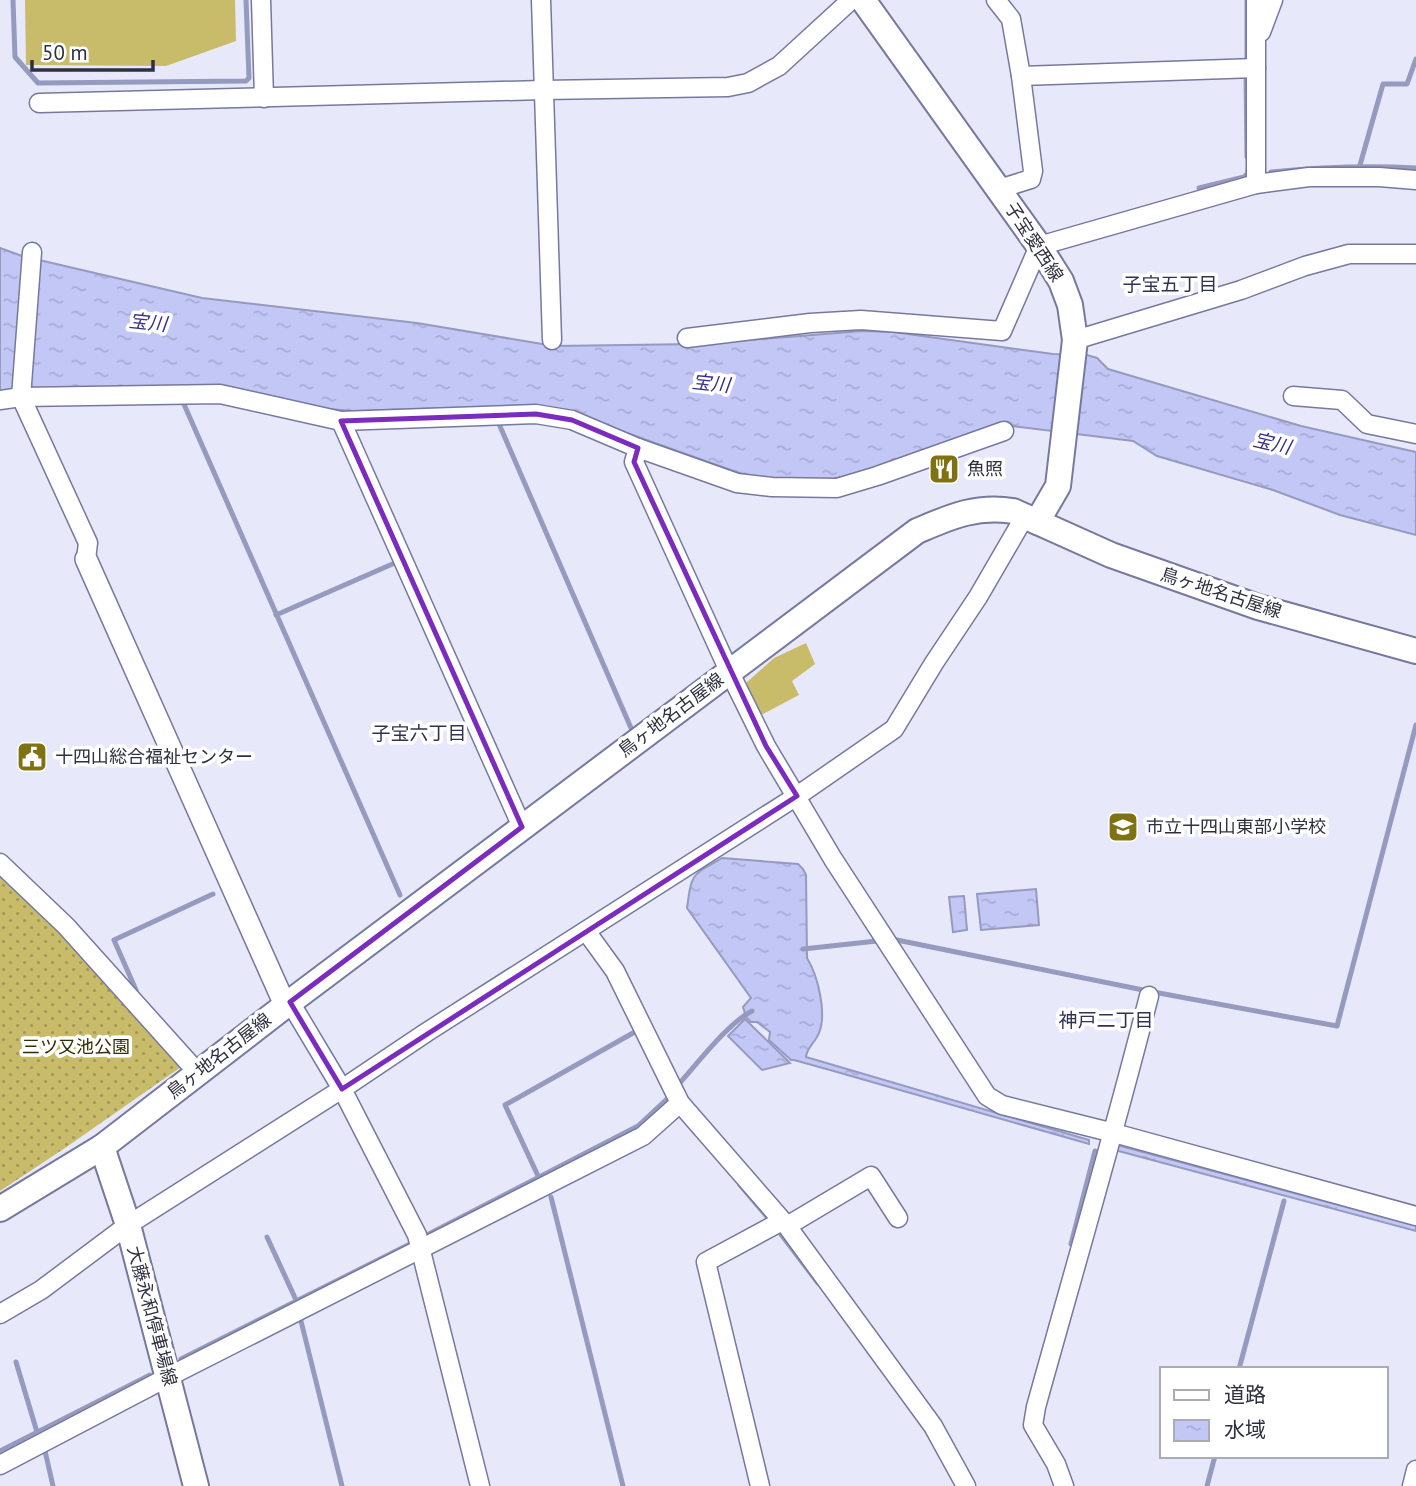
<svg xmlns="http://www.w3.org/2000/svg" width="1416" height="1486" viewBox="0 0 1416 1486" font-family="'PT Sans','Noto Sans JP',sans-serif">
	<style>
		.grass { fill: url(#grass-dots) }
		.garden { fill: #c8bb69 }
		.water { fill: url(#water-ripples); stroke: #969abf; stroke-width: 2 }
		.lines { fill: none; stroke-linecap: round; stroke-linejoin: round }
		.stream { stroke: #969abf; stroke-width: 5 }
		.minor-casing { stroke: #76799e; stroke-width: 21 }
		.tertiary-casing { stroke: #76799e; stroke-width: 24 }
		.secondary-casing { stroke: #76799e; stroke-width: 28 }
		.minor { stroke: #fff; stroke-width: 18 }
		.tertiary { stroke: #fff; stroke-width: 21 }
		.secondary { stroke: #fff; stroke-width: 24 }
		.marked { fill: none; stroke: #7b2cbf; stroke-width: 5; stroke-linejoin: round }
		.labels { text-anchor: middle; stroke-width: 7; stroke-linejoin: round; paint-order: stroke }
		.street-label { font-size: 18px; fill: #2e303f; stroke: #fff }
		.poi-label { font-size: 18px; fill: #2e303f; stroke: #fff; text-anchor: start }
		.park-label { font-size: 18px; fill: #332e06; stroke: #fff }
		.neighbourhood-label { font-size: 19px; fill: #313252; stroke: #fff }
		.water-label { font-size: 19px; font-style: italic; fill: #362f85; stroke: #fff }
	</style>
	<defs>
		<pattern id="grass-dots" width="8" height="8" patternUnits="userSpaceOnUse" patternTransform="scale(1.75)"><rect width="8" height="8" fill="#c8bb69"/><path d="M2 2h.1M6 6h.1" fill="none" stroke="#a39858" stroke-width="1.8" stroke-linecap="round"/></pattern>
		<pattern id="water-ripples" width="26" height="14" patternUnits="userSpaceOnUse" patternTransform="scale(1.75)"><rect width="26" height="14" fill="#c3c7f6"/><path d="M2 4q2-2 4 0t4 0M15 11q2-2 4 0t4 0" fill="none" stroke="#a8abd4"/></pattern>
	</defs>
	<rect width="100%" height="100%" fill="#e7e8f9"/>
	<!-- grass -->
	<path class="grass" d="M0,856L191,1060L65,1148L0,1191Z"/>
	<!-- garden -->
	<g class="garden">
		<path d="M25,0H235L236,41L166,66L26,65Z"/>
		<path d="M806,643L815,664L792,681L799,695L759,716L746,683L774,658Z"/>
	</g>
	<!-- water -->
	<g class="water">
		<path d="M0,248L22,256L202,298L417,323L554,346L698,344L862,331L893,332L1053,354L1087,355L1097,358L1108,369L1301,426L1416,452V535L1340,515L1273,490L1157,456L1133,441L1004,425L869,471L823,481L764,478L739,473L571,413L538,405L352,411L317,408L220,387L180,386L0,391Z"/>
		<path d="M722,858L798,864L803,869L806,875L807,958C818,976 827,1013 819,1033C815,1043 807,1047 806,1057L1089,1140V1144L830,1070L794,1060H791L769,1040L770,1032L757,1022H751L746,1017L743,1007L751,998L687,908C692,872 691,876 722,858Z"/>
		<path d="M1036,889L1039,925L981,930L977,894Z"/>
		<path d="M964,896L967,930L953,932L949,897Z"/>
		<path d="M745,1019L790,1063L762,1070L728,1036Z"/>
		<path d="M1117,1145L1416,1226V1231L1115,1150Z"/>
	</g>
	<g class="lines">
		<!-- stream -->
		<g class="stream">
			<path d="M13,0L15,57L38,83L246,81L249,78L246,0"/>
			<path d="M1247,60V0"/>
			<path d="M1246,72L1247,157"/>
			<path d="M1360,165L1383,84H1407L1416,59"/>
			<path d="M1271,172C1320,167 1367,165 1416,168"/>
			<path d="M1199,188L1244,177L1248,173V170"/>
			<path d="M183,402L400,895"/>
			<path d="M499,424L631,728"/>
			<path d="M276,615L397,562"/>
			<path d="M897,940L1148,991L1337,1026L1416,725"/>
			<path d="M803,949L877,941"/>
			<path d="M136,990L114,940L213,894"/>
			<path d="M678,1085C697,1064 728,1023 752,1011"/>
			<path d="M539,1178L505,1105L633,1033"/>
			<path d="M740,1185L769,1219"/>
			<path d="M551,1197L623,1486"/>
			<path d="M780,1233L818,1283"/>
			<path d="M425,1236L638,1126L668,1098"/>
			<path d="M267,1237L296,1300"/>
			<path d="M1071,1244L1095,1151"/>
			<path d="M301,1321L342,1486"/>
			<path d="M181,1359L412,1243"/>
			<path d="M16,1362L37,1432"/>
			<path d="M1239,1369L1284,1201"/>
			<path d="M0,1451L150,1375"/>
			<path d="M45,1451L53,1486"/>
			<path d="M1207,1486L1215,1456"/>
		</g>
		<!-- minor casing -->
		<g class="minor-casing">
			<g id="minor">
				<path d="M261,0L264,98"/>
				<path d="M541,0L552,340"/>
				<path d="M996,0L1011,19L1021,76L1033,171L1031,179L999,189"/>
				<path d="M1261,32L1273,0"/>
				<path d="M1021,76L1256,68"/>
				<path d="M39,103L543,90L728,87L748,83L779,66L851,0"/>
				<path d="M1256,184V0"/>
				<path d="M32,252L21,397L88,543L86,559"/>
				<path d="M687,338L810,323L861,320L1002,331L1039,246L1256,184L1309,177H1379L1416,180"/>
				<path d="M1075,340L1241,290L1305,266L1349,254H1416"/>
				<path d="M1293,396L1342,400L1367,424L1416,434"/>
				<path d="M0,400L21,397L220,394L341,421L536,414L572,420L638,448L737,483L772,487L837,488L877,476L1004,431"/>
				<path d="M341,421L522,827"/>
				<path d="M638,448L634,462L729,671L766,746L833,859L987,1096L1002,1105L1114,1133L1416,1216"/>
				<path d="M0,863L66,926L198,1073"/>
				<path d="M586,931L615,971L680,1103L787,1226L933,1426L966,1486"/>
				<path d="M290,1002L342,1089L417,1235L480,1486"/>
				<path d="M787,1226L871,1176L898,1218"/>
				<path d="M0,1314L41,1290L128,1225L342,1089L427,1032L797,796L894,729L934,663L978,597L1025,516"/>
				<path d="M0,1465L168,1377L643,1136L680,1103"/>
				<path d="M760,1486L706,1262L782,1221"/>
				<path d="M1064,1486L1056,1464L1033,1425L1036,1407C1074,1270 1114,1134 1149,996"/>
				<path d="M1412,1486L1416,1470"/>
			</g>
		</g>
		<!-- tertiary casing -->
		<g class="tertiary-casing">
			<path id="tertiary" d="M86,559L285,1005"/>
		</g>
		<!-- secondary casing -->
		<g class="secondary-casing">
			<g id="secondary">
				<path d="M863,0L1039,246L1061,281L1070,305L1075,340L1058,486L1037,522"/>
				<path d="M102,1147L128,1225L196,1486"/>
				<path d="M0,1209L102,1147L290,1002L917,531C950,517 976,505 1013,511L1111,555L1258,607L1416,651"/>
			</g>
		</g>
		<!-- minor -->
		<use href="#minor" class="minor"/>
		<!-- tertiary -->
		<use href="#tertiary" class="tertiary"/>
		<!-- secondary -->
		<use href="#secondary" class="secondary"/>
	</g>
	<!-- marked area -->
	<path class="marked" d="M536,414L572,420L638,448L634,462L766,746L797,796L342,1089L290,1002L522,827L341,421Z"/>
	<!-- icons -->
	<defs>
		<g id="restaurant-square" transform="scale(1.575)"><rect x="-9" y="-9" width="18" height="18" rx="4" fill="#7f7213" stroke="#fff"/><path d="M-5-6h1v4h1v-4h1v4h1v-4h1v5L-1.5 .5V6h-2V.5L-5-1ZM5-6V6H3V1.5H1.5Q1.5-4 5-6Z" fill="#fff"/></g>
		<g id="civic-square" transform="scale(1.575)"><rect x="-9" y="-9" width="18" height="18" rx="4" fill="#7f7213" stroke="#fff"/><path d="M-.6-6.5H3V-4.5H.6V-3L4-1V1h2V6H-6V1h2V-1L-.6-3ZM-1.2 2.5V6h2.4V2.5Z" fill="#fff"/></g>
		<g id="school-square" transform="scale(1.575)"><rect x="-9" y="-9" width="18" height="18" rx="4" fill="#7f7213" stroke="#fff"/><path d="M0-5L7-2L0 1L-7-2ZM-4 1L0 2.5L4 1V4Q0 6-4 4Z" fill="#fff"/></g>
	</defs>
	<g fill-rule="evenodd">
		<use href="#restaurant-square" x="944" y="469"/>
		<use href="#civic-square" x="32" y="757"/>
		<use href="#school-square" x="1123" y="827"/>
	</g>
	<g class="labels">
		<!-- street labels -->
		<g class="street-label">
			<text transform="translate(1034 242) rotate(57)" y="6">子宝愛西線</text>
			<text transform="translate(1221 593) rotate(18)" y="6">鳥ヶ地名古屋線</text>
			<text transform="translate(671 715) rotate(-37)" y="6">鳥ヶ地名古屋線</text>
			<text transform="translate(219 1056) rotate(-38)" y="6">鳥ヶ地名古屋線</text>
			<text transform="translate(152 1316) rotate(75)" y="6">大藤永和停車場線</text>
		</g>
		<!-- poi labels -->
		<g class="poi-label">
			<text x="967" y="475">魚照</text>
			<text x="55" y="763">十四山総合福祉センター</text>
			<text x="1146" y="833">市立十四山東部小学校</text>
		</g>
		<!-- park labels -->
		<g class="park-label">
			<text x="76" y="1053">三ツ又池公園</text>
		</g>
		<!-- neighbourhood labels -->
		<g class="neighbourhood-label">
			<text x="1170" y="291">子宝五丁目</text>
			<text x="419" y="740">子宝六丁目</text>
			<text x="1106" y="1027">神戸二丁目</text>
		</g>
		<!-- water labels -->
		<g class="water-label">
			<text transform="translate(148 322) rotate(6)" y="7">宝川</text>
			<text transform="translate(711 383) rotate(6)" y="7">宝川</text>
			<text transform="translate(1272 443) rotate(13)" y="7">宝川</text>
		</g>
	</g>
	<!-- legend -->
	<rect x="1160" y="1367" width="228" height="91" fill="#ffffff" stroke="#abacb2" stroke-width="2"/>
	<rect x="1174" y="1390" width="35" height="10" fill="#ffffff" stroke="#abacb2" stroke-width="2"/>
	<text x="1224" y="1402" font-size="21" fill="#2e303f">道路</text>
	<rect x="1174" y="1420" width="35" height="21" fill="url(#water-ripples)" stroke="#abacb2" stroke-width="2"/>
	<text x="1224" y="1437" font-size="21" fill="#2e303f">水域</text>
	<!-- scale -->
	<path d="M32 60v10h121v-10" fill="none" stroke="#2e303f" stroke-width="3.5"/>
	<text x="42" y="60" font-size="21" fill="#2e303f" stroke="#ffffff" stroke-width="5" paint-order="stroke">50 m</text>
</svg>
